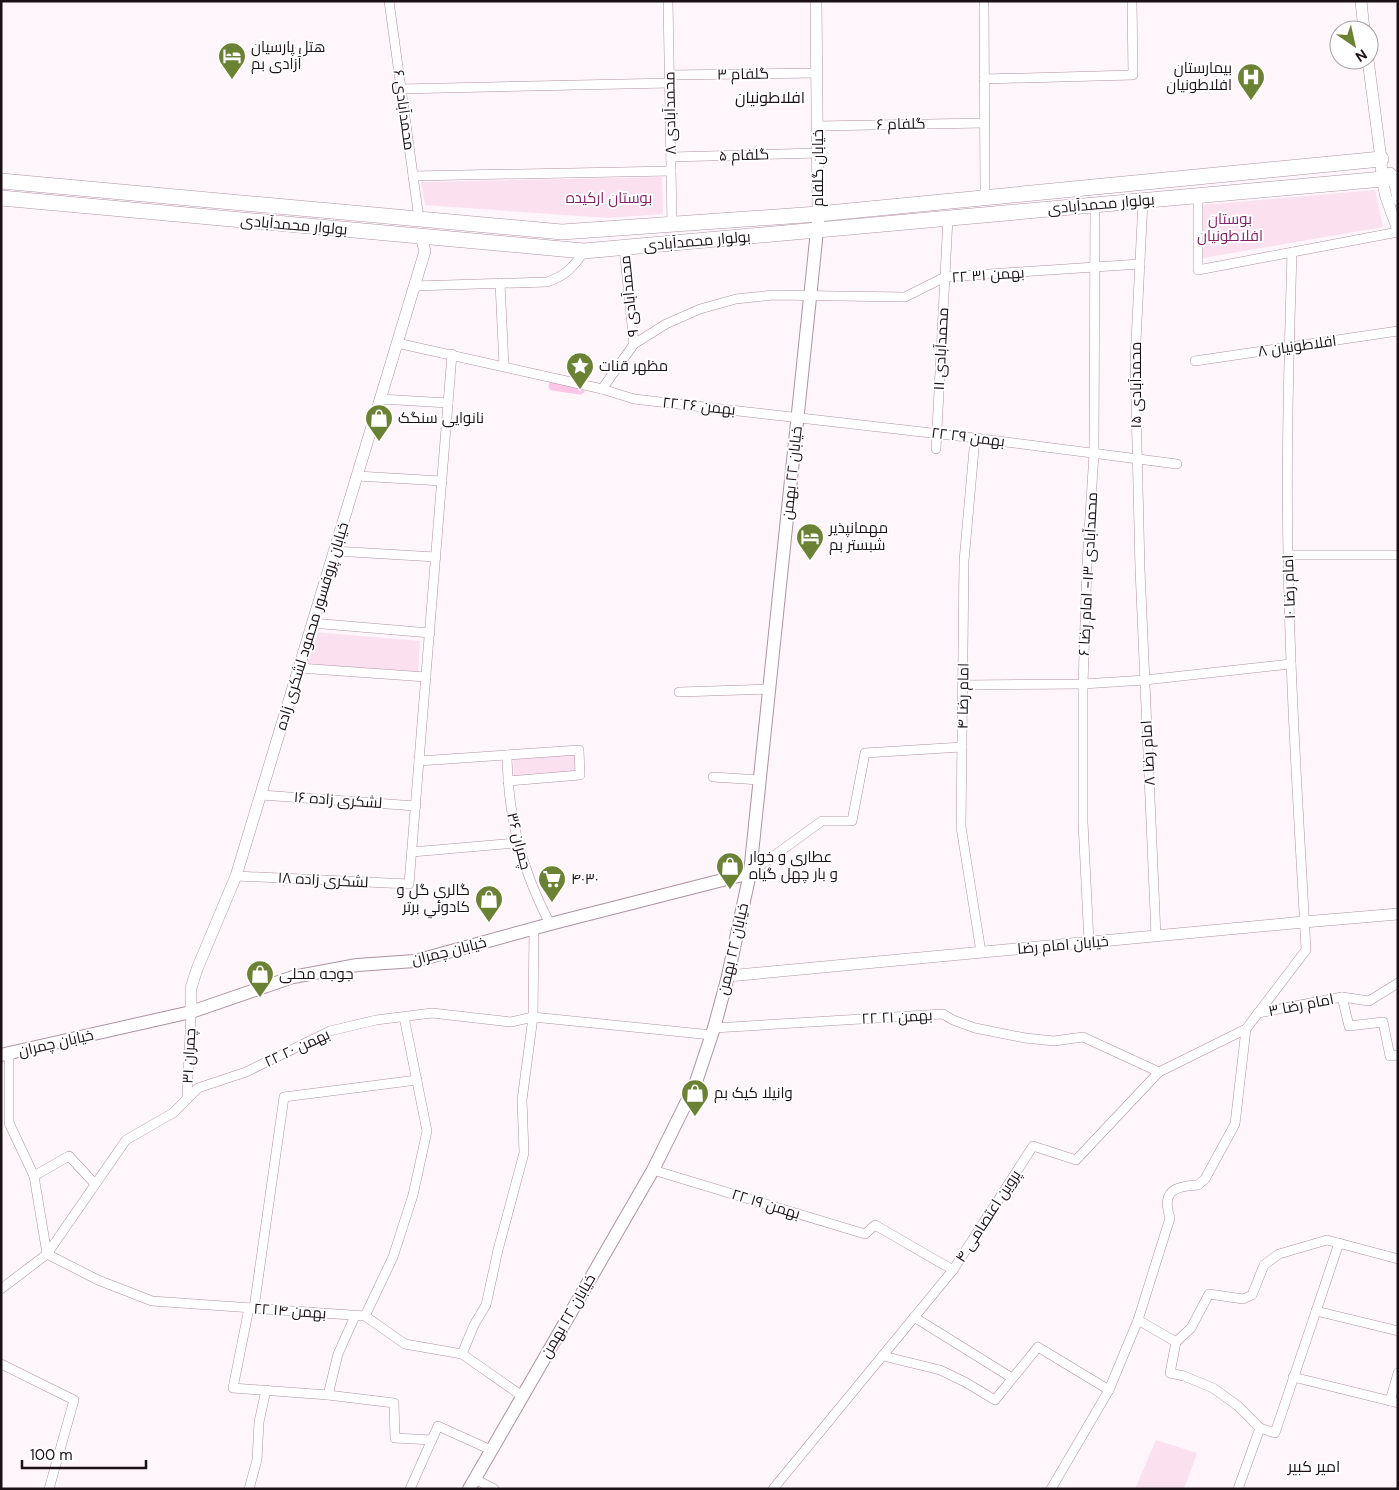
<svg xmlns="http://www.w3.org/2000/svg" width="1399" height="1490" viewBox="0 0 1399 1490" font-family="'DM Sans',Cairo,sans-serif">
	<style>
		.green { fill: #fbe0ef }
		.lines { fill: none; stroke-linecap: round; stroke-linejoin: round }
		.canal { stroke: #fec5e6; stroke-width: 9 }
		.minor-casing { stroke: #b191a3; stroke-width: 10 }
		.tertiary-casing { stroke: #b191a3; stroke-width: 12 }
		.secondary-casing { stroke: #b191a3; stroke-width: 14 }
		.primary-casing { stroke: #b191a3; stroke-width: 16 }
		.minor { stroke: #fff; stroke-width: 9 }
		.tertiary { stroke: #fff; stroke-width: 11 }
		.secondary { stroke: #fff; stroke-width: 12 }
		.primary { stroke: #fff; stroke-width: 15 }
		.labels { text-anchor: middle; stroke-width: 4; stroke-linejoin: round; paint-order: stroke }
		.poi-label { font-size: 15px; fill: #1c1017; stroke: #fff; text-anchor: start }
		.street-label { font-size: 15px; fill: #1c1017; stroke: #fff }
		.park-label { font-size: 15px; fill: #871f68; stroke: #fff }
		.neighbourhood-label { font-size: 16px; fill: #1c1017; stroke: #fff }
	</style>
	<rect width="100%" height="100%" fill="#fef6fa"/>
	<!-- green -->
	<g class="green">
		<path d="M662,177L663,214L608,218L425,205L421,182Z"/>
		<path d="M1375,190L1383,227L1203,258V205Z"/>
		<path d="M314,632L420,641L418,673L305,664Z"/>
		<path d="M575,753L577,771L514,776L513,758Z"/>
		<path d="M1156,1440L1197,1453L1184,1489H1135Z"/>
	</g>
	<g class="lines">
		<!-- canal -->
		<path class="canal" d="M553,386L580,390"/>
		<!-- minor casing -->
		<g class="minor-casing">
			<g id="minor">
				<path d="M389,1L419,219"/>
				<path d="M668,1L672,224"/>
				<path d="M984,1L985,198"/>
				<path d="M670,75L817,73"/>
				<path d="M984,79L1133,75L1132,1"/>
				<path d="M401,89L670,83"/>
				<path d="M817,126L984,123"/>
				<path d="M671,157L818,153"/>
				<path d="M413,176L671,171"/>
				<path d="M1198,196V270L1398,232"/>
				<path d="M1143,201L1135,361L1140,569L1156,936"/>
				<path d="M624,248L634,344"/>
				<path d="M500,283L504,366"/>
				<path d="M414,286L547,282C565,276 574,267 584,251"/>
				<path d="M397,343L602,389L634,399L975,438L1177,464"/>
				<path d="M1195,361L1398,331"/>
				<path d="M602,389L634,344L666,324L700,309L736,299L773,295L905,297L945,277L1140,264"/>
				<path d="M380,399L448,403"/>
				<path d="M975,438L964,561L961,827L981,952"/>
				<path d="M936,449L948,218"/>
				<path d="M357,476L442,481"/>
				<path d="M334,551L436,557"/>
				<path d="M1288,555H1398"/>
				<path d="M312,623L430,633"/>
				<path d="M299,668L426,677"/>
				<path d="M963,685L1083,684L1145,680L1291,664"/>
				<path d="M679,692L770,689"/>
				<path d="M507,755C508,817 521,868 550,924"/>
				<path d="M419,761L579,750L580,775L508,781"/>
				<path d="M713,777L760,780"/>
				<path d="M261,795L416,806"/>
				<path d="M412,852L517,843"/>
				<path d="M750,873L822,821H852L865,753L962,747"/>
				<path d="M236,876L409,884L452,354"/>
				<path d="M1089,942L1083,822V684L1087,564L1094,453L1095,205"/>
				<path d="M1342,997L1349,1026L1383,1022L1390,1056L1398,1055"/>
				<path d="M1258,1013L1342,997L1369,1001L1398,983"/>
				<path d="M714,1028L943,1014L953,1020L975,1028L1025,1038L1054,1041L1083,1037L1159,1072"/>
				<path d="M1246,1029L1235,1124L1205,1179L1198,1185C1175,1186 1161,1191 1170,1218L1138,1320L1176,1342L1170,1373L1184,1376L1213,1388L1238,1406L1260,1428L1275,1433L1339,1243"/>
				<path d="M9,1053V1123L34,1176L47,1254L98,1280L152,1301L365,1316L405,1344L462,1354L522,1396"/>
				<path d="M187,1099L191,1012"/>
				<path d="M653,1170L865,1234L875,1225L953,1270"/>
				<path d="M34,1176L69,1156L95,1184"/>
				<path d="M1,1289L47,1254L126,1140L173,1113L198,1088L246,1072L330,1031L376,1020L432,1013L511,1022L533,1017L712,1035"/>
				<path d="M249,1308L233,1388L328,1395L394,1403L395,1438L432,1440"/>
				<path d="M254,1308L284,1097L417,1080"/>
				<path d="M1316,1311L1398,1331"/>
				<path d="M365,1316L393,1257L413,1195L427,1131L404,1017"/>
				<path d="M914,1317L1012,1378"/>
				<path d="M1176,1342L1191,1328L1209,1294L1243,1299L1252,1295L1264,1265L1279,1254L1327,1240L1398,1259"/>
				<path d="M462,1354L474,1325L486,1305L498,1250L524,1153L522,1100L533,1017L534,928"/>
				<path d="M883,1356L940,1370L965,1382L995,1400L1038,1347L1109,1390"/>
				<path d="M1,1364L74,1400L49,1489"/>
				<path d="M1293,1377L1398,1403"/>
				<path d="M328,1395L338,1354L355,1316"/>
				<path d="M1390,1401L1398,1373"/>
				<path d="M475,1479L494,1489"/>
				<path d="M249,1489L257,1460L259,1422L266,1390"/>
				<path d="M410,1489L438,1426L491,1450"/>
				<path d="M773,1489L953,1270L1033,1146L1076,1160L1159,1072L1246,1029L1306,950C1299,818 1290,686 1288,554C1286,454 1289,353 1292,252"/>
				<path d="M1051,1489L1109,1390L1138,1320"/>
				<path d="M1238,1489L1260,1428"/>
			</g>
		</g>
		<!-- tertiary casing -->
		<g class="tertiary-casing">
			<g id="tertiary">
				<path d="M816,1L818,214"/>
				<path d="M1361,1L1364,30"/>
				<path d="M1368,60L1381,159L1382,179L1386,197L1398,230"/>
				<path d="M1390,173L1394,178L1398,200"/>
				<path d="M728,976L1304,922L1398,914"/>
				<path d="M191,1012V988L197,969L236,876L425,251L421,237"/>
			</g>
		</g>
		<!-- secondary casing -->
		<g class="secondary-casing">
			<g id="secondary">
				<path d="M1,1055L191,1012L293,977L357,965L415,961L550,924L750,873"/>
				<path d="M469,1489L653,1170L695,1085L714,1028L728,976L750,873L818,221"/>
			</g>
		</g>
		<!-- primary casing -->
		<g class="primary-casing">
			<g id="primary">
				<path d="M1,181L562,232L818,214L1381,159"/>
				<path d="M1,198L584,251L1394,178"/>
			</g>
		</g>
		<!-- minor -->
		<use href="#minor" class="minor"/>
		<!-- tertiary -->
		<use href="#tertiary" class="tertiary"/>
		<!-- secondary -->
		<use href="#secondary" class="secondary"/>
		<!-- primary -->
		<use href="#primary" class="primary"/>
	</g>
	<!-- icons -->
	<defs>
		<g id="hotel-pin" transform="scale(1.4375)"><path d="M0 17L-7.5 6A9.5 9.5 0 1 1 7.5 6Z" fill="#6b8234" stroke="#fff"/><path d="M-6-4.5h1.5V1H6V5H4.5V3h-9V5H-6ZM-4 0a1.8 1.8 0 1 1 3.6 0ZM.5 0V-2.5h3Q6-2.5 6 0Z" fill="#fff"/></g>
		<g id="hospital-pin" transform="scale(1.4375)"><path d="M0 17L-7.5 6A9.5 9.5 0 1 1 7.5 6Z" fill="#6b8234" stroke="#fff"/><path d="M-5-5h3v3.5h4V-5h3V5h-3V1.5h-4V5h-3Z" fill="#fff"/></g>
		<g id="sight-pin" transform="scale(1.4375)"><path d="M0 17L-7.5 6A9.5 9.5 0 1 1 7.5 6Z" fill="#6b8234" stroke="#fff"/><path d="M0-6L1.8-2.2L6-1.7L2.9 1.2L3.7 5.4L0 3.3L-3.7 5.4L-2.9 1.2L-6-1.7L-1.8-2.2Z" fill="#fff"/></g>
		<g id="shop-pin" transform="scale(1.4375)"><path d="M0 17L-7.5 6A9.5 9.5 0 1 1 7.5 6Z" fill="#6b8234" stroke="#fff"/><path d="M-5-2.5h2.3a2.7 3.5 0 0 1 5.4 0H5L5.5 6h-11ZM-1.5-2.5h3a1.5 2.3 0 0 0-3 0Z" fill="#fff"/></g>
		<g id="supermarket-pin" transform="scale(1.4375)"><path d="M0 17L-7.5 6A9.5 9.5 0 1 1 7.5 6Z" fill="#6b8234" stroke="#fff"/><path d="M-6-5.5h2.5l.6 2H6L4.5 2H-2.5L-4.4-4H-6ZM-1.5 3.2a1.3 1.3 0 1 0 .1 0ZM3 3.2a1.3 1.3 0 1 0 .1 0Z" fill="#fff"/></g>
	</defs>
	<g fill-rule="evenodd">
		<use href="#hotel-pin" x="232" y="56"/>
		<use href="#hospital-pin" x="1251" y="77"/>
		<use href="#sight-pin" x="580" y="366"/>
		<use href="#shop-pin" x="379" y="418"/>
		<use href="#hotel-pin" x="810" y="537"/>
		<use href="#shop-pin" x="730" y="866"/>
		<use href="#supermarket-pin" x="552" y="879"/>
		<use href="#shop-pin" x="489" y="899"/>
		<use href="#shop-pin" x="260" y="974"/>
		<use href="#shop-pin" x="695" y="1093"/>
	</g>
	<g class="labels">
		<!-- poi labels -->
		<g class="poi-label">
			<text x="251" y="52">هتل پارسیان<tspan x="251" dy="17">آزادی بم</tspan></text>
			<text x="1232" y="73" text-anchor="end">بیمارستان<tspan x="1232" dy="17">افلاطونیان</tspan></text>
			<text x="599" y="371">مظهر قنات</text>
			<text x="398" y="423">نانوایی سنگک</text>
			<text x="829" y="533">مهمانپذیر<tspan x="829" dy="17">شبستر بم</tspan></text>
			<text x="749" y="862">عطاری و خوار<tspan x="749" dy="17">و بار چهل گیاه</tspan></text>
			<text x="571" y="884">۴۰۳۰</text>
			<text x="470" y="895" text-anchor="end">گالري گل و<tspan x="470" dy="17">كادوئي برتر</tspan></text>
			<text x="279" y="979">جوجه محلی</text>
			<text x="714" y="1098">وانیلا کیک بم</text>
		</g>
		<!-- street labels -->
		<g class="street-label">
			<text transform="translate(743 74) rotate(-1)" y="5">گلفام ۳</text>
			<text transform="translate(404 110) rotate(82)" y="5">محمدآبادی ۶</text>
			<text transform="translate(670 113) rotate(-91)" y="5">محمدآبادی ۸</text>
			<text transform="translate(901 124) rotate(-1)" y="5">گلفام ۶</text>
			<text transform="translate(744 155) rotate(-2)" y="5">گلفام ۵</text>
			<text transform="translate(818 168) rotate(-90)" y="5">خیابان گلفام</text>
			<text transform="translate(1101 204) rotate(-5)" y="5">بولوار محمدآبادی</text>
			<text transform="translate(294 225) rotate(5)" y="5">بولوار محمدآبادی</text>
			<text transform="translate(697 241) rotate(-5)" y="5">بولوار محمدآبادی</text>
			<text transform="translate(988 275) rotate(-4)" y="5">۲۲ بهمن ۳۱</text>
			<text transform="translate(629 296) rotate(-96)" y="5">محمدآبادی ۹</text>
			<text transform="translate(1297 346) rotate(-8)" y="5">افلاطونیان ۸</text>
			<text transform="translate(941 349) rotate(-87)" y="5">محمدآبادی ۱۱</text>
			<text transform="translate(1136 385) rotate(-90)" y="5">محمدآبادی ۱۵</text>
			<text transform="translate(699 406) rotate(6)" y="5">۲۲ بهمن ۲۶</text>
			<text transform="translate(968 437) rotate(7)" y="5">۲۲ بهمن ۲۹</text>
			<text transform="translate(792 473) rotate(-84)" y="5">خیابان ۲۲ بهمن</text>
			<text transform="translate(1088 574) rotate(-87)" y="5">محمدآبادی ۱۳- امام رضا ۶</text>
			<text transform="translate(1289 587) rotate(-92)" y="5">امام رضا ۱۰</text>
			<text transform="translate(312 626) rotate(-73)" y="5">خیابان پروفسور محمود لشکری زاده</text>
			<text transform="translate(963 696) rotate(-89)" y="5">امام رضا ۴</text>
			<text transform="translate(1148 753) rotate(-93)" y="5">امام رضا ۸</text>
			<text transform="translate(338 800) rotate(4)" y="5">لشکری زاده ١۶</text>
			<text transform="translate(519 841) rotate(76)" y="5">چمران ۳۶</text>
			<text transform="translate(323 880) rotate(3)" y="5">لشکری زاده ۱۸</text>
			<text transform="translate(1063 945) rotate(-5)" y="5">خیابان امام رضا</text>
			<text transform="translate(733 949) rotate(-77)" y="5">خیابان ۲۲ بهمن</text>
			<text transform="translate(449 951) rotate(-14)" y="5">خیابان چمران</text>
			<text transform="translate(1301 1005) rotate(-11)" y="5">امام رضا ۳</text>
			<text transform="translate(897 1017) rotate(-3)" y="5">۲۲ بهمن ۲۱</text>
			<text transform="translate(56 1043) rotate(-13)" y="5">خیابان چمران</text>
			<text transform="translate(297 1048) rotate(-25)" y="5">۲۲ بهمن ۲۰</text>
			<text transform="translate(189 1056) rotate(-87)" y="5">چمران ۳۱</text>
			<text transform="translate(766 1204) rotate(17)" y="5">۲۲ بهمن ۱۹</text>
			<text transform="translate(988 1216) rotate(-57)" y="5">پروین اعتصامی ۴</text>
			<text transform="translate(290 1311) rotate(4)" y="5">۲۲ بهمن ۱۴</text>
			<text transform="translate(568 1316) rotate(-60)" y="5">خیابان ۲۲ بهمن</text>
		</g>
		<!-- park labels -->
		<g class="park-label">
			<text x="609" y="203">بوستان ارکیده</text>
			<text x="1230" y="224">بوستان<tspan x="1230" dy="17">افلاطونیان</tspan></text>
		</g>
		<!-- neighbourhood labels -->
		<g class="neighbourhood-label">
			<text x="770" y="103">افلاطونیان</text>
			<text x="1314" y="1472">امیر کبیر</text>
		</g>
	</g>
	<!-- border -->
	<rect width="1399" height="1490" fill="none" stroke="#1c1017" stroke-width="5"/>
	<!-- north arrow -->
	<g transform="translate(1354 45) rotate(146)"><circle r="24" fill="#ffffff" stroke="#a49fa2"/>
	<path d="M0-4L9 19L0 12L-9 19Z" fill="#6b8234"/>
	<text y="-8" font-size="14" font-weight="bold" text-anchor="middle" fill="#1c1017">N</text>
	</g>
	<!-- scale -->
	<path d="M22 1460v8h124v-8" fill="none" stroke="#1c1017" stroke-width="2.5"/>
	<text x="30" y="1460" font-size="15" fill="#1c1017" stroke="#ffffff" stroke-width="4" paint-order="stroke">100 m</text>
</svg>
